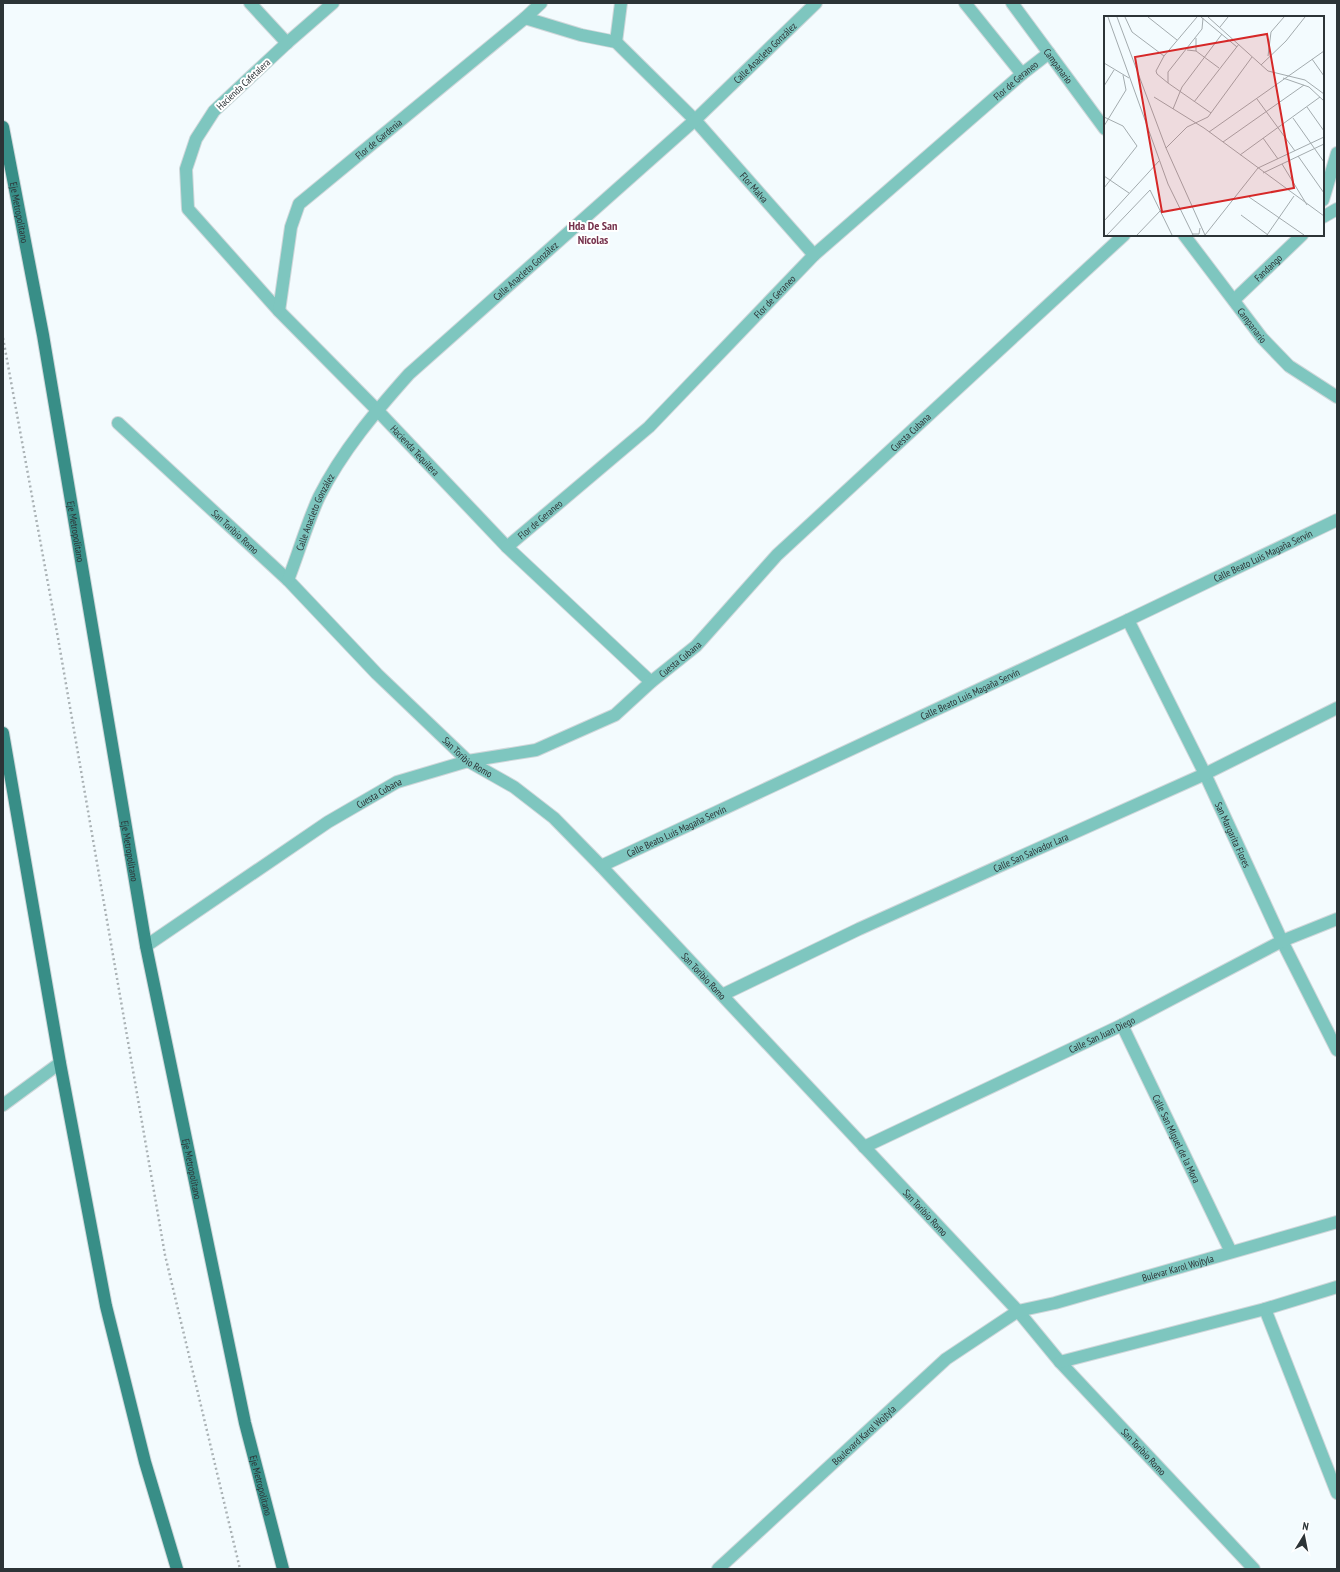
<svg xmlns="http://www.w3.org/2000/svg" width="1340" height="1572" viewBox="0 0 1340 1572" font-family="'PT Sans Narrow',sans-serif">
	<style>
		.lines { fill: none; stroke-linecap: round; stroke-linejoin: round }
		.minor-casing { stroke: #cfd7da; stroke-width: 14 }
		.major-casing { stroke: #cfd7da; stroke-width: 14 }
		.path { stroke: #aab2b5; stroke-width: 2.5; stroke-dasharray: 2 3; stroke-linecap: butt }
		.minor { stroke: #7ec6bf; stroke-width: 12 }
		.major { stroke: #388e87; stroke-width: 12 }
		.labels { text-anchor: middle; stroke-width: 4; stroke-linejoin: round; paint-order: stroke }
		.street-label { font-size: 10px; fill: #2c3437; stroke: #fff }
		.quarter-label { font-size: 12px; font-weight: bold; fill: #75314c; stroke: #fff }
		.inset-road { fill: none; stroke: #a3abae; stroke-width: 1 }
		.view { fill: #d62828; fill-opacity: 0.15; stroke: #d62828; stroke-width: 2 }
		.inset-edge { fill: none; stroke: #2c3437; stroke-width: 2 }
	</style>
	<rect width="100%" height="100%" fill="#f3fbfe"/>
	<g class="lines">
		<!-- minor casing -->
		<g class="minor-casing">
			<g id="minor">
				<path d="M250,3L287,43"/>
				<path id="s1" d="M333,3L287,43L214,111L196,139L186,169L188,209L279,311L377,410L507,547L651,682"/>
				<path d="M965,3L1022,74"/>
				<path id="s2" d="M1012,3L1105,129"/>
				<path id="s3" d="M525,18L581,35L616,42L695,120L814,255"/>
				<path d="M616,42L621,3"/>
				<path d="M1323,200L1337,153"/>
				<path d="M1323,217L1337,209"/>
				<path id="s4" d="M1184,235L1262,338L1289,366L1337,397"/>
				<path id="s5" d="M1234,300L1302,235"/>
				<path id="s6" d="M279,311L291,227L299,204L525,18L541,3"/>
				<path id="s7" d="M118,423L288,580L377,674L468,761L514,787L554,818L601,866L1018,1311L1060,1362L1254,1569"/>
				<path id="s8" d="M507,547L649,427L814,255L1022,74L1049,53"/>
				<path id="s9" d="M288,580C299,552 307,523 319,497C342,451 376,411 409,374L695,120L816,3"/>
				<path id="s10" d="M1128,620L1205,774L1282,941L1337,1050"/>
				<path id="s11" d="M601,866L1128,620L1337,520"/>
				<path id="s12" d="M146,946L328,822L397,782L468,761L536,750L615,715L651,682L696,646L777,555L1124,235"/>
				<path id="s13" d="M722,995L859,929L1205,774L1337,708"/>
				<path id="s14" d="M1122,1025L1231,1252"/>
				<path d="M3,1105L60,1063"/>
				<path id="s15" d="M864,1147L1122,1025L1282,941L1337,919"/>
				<path d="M1265,1309L1337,1493"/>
				<path d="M1060,1362L1265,1309L1337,1287"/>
				<path id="s16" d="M718,1569L946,1359L1018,1311L1055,1303L1337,1222"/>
			</g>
		</g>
		<!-- major casing -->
		<g class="major-casing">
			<g id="major">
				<path id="s17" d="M3,127L43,335L146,946L245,1423L283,1569"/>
				<path d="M3,733L60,1063L106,1306L145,1462L177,1569"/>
			</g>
		</g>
		<!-- path -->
		<path class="path" d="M3,338L58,638L165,1255L240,1569"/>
		<!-- minor -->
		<use href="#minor" class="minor"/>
		<!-- major -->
		<use href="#major" class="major"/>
	</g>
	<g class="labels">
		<!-- street labels -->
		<g class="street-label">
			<text dy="4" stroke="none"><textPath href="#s9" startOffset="721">Calle Anacleto González</textPath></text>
			<text dy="4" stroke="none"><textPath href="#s2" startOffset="78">Campanario</textPath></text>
			<text dy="4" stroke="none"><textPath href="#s8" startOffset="691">Flor de Geraneo</textPath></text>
			<text transform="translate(243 84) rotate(-43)" y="4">Hacienda Cafetalera</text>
			<text dy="4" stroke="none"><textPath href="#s6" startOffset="212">Flor de Gardenia</textPath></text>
			<text dy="4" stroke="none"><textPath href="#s3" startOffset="295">Flor Malva</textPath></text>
			<text dy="4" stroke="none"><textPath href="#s17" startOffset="87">Eje Metropolitano</textPath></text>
			<text dy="4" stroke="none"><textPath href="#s5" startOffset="47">Fandango</textPath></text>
			<text dy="4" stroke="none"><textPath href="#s9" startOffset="397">Calle Anacleto González</textPath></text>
			<text dy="4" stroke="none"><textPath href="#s8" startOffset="367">Flor de Geraneo</textPath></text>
			<text dy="4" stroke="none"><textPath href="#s4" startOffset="113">Campanario</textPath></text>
			<text dy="4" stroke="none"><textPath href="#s12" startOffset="939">Cuesta Cubana</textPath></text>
			<text dy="4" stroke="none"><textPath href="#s1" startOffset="597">Hacienda Tequilera</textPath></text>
			<text dy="4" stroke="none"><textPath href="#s9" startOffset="73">Calle Anacleto González</textPath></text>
			<text dy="4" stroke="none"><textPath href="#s8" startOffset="43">Flor de Geraneo</textPath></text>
			<text dy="4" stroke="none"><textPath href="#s17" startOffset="411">Eje Metropolitano</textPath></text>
			<text dy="4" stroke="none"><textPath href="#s7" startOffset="160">San Toribio Romo</textPath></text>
			<text dy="4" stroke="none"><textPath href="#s11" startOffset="731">Calle Beato Luis Magaña Servín</textPath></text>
			<text dy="4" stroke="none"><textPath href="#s12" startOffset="615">Cuesta Cubana</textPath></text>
			<text dy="4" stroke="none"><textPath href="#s11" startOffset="407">Calle Beato Luis Magaña Servín</textPath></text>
			<text dy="4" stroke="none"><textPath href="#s7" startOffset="484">San Toribio Romo</textPath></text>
			<text dy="4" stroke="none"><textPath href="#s12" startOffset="279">Cuesta Cubana</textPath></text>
			<text dy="4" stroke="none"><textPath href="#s11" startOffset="83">Calle Beato Luis Magaña Servín</textPath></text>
			<text dy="4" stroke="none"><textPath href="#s10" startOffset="239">San Margarita Flores</textPath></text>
			<text dy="4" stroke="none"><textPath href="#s17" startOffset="735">Eje Metropolitano</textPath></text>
			<text dy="4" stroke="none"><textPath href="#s13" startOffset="340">Calle San Salvador Lara</textPath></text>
			<text dy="4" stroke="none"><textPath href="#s7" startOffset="808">San Toribio Romo</textPath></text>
			<text dy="4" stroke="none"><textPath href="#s15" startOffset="263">Calle San Juan Diego</textPath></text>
			<text dy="4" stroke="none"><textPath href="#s14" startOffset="126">Calle San MIguel de la Mora</textPath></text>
			<text dy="4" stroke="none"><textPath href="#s17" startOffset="1059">Eje Metropolitano</textPath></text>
			<text dy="4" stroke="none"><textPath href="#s7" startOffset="1132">San Toribio Romo</textPath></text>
			<text dy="4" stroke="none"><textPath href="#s16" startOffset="562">Bulevar Karol Wojtyla</textPath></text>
			<text dy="4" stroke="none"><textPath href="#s16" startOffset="198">Boulevard Karol Wojtyla</textPath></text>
			<text dy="4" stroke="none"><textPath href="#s7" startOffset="1456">San Toribio Romo</textPath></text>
			<text dy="4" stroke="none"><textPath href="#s17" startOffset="1383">Eje Metropolitano</textPath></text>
		</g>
		<!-- quarter labels -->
		<g class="quarter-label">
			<text x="593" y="230">Hda De San<tspan x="593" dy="14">Nicolas</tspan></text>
		</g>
	</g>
	<!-- overview -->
	<g transform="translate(1104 16)">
		<rect width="220" height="220" fill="#f3fbfe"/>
		<path class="inset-road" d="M4,1L64,168L89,219M13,1L62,132L101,219M21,1L28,16L60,40M44,1L73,24M93,1L60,40L52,55L53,58L64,67L107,97M97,1L133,31M104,1L164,55L201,64L220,78M116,11L124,1M92,22V35M83,34L92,35L115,52M164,40L167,16L180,1M208,43L220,60M0,47L25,62M157,49L182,25L201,1M179,62L205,71L220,85M64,67V56L98,13L99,2M0,70L10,54M50,81L100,112L220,200M153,83L191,135M90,86L135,28M203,91L220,115M69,93L78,71L118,18M0,101L19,110L33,130L0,172M189,102L220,146M0,110L22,74L19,59M105,116L220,35M159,122L174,143M119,126L200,69M62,132L83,111L104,101L148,41M136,139L216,81M194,140L220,177M178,148L203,189M159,157L220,128M0,160L25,177M145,181L200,219M137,199L164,219M0,205L55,145M88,218H95L96,212M3,219L46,174L68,219M33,219L57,194M101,219L154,152L220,121M163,219L190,180"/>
		<path class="view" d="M163,18L190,172L58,196L31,41Z"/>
		<rect width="220" height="220" class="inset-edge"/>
	</g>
	<!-- border -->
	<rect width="1340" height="1572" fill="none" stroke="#2c3437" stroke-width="8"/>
	<!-- north arrow -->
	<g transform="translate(1304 1536) rotate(10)" stroke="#ffffff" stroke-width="3" paint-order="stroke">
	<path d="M0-3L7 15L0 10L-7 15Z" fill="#2c3437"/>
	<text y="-6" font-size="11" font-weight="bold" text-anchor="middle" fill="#2c3437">N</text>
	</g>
</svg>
